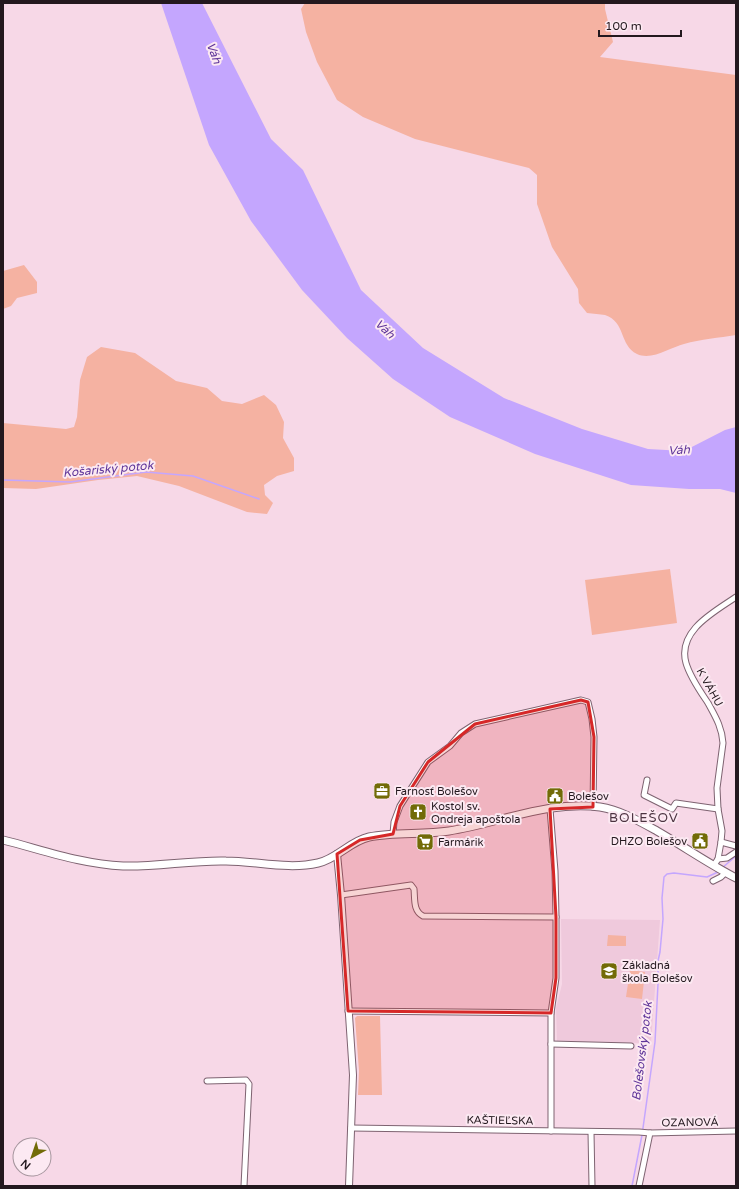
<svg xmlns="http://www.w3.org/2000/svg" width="739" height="1189" viewBox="0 0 739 1189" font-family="'Varela Round',sans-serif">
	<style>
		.built { fill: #efc9dc }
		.green { fill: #f5b2a2 }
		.water { fill: #c4a6fe }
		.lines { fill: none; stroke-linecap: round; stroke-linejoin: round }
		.stream { stroke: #c4a6fe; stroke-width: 1.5 }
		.minor-casing { stroke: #7e6371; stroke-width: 7 }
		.tertiary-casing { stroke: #7e6371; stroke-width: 8 }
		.secondary-casing { stroke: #7e6371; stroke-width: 9 }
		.minor { stroke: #fff; stroke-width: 5 }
		.tertiary { stroke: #fff; stroke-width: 6 }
		.secondary { stroke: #fff; stroke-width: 7 }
		.marked { fill: #d62828; fill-opacity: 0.2; stroke: #d62828; stroke-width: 3; stroke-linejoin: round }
		.labels { text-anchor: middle; stroke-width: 4; stroke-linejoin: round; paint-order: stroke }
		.street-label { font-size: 11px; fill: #23181e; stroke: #fce9f2 }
		.poi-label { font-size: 11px; fill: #23181e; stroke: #fce9f2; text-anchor: start }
		.water-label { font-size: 12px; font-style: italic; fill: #5f3599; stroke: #fce9f2 }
		.quarter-label { font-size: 13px; letter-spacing: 1px; fill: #4c3441; stroke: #fce9f2 }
	</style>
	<rect width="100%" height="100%" fill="#f7d8e7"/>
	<!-- built -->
	<path class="built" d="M561,919L660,920L651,1043L557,1042L556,1008L562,984Z"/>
	<!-- green -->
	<g class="green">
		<path d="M305,3H605V9L613,42L600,57L736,75V335C719,338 701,339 684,344C671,347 652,361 637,354C619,345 626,322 605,315C600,314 593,314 587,313L579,303L578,289L552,247L537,204V175L529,168L415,139L363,117L337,100L317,62L306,32L301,9Z"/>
		<path d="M24,265L37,282V293L17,298L11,306L3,309V271Z"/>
		<path d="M101,347L135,353L176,381L207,388L222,401L242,404L264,395L276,405L284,422L283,438L294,458V471L277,476L264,485L265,495L273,503L267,514L247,512L179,486L137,476L98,480L36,489L3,488V423L66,429L74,427L77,417L80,380L87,357Z"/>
		<path d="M670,569L677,623L592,635L585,580Z"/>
		<path d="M608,935L626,936V946H607Z"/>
		<path d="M630,970L645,972L642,999L626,997Z"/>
		<path d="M357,1016H380L382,1095H358L359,1071L355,1018Z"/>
	</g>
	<!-- water -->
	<path class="water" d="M161,3H202L271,139L303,170L361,290L423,348L504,398L582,429L648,449L684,451L725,430L736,427V493L720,489H689L631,485L535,454L450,417L393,379L347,338L302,290L251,221L209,145Z"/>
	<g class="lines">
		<!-- stream -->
		<g class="stream">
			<path d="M3,480L70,482L146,472L193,476L259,499"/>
			<path d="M722,868L736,856"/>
			<path d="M632,1186L642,1135L655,1042L658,984V961L660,952L663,919L662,898L664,877L667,874L674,873L707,877L718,872"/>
		</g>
		<!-- minor casing -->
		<g class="minor-casing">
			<g id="minor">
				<path d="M647,780L644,795L672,809L676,803L718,809"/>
				<path d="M550,809L555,871L556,917V978L551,1013V1131"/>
				<path d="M393,834L394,822L400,806L428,762L450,746L461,733L475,724L581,700L588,702L592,719L594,737L593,807"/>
				<path d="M721,842L736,846"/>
				<path d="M718,859L727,858L736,852"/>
				<path d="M714,865L718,859L721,842L722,831L718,809L717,788L723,743C722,727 715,716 708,703C700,691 690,677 686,663C677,631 714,612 736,597"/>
				<path d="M713,881L721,877L726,872"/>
				<path d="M341,895L411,885L414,889C415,899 413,911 423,916L556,917"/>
				<path d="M348,1011L551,1013"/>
				<path d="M551,1044L631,1046"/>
				<path d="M207,1081L246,1080L249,1084L244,1186"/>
				<path d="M351,1128L639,1132L650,1133"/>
				<path d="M591,1132L592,1186"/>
				<path d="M639,1186L650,1133L736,1131"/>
			</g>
		</g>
		<!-- tertiary casing -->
		<g class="tertiary-casing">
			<path id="tertiary" d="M337,854L341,895L353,1075L349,1186"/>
		</g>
		<!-- secondary casing -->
		<g class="secondary-casing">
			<path id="secondary" d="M3,840C43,850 81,864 123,866C157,867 192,860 226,861C256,861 288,870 318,863C337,859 350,841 369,837C395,832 423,835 449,831C499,823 549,800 600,807C620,810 639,821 657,831C683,846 709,864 736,878"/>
		</g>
		<!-- minor -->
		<use href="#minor" class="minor"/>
		<!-- tertiary -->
		<use href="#tertiary" class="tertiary"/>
		<!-- secondary -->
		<use href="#secondary" class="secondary"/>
	</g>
	<!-- marked area -->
	<path class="marked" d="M581,700L588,702L594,737L593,807L550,809L556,917V978L551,1013L348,1011L337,854L360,840L393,834L400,806L428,762L475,724Z"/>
	<!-- icons -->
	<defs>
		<g id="office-square" transform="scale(0.9)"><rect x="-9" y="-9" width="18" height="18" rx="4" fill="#726b07" stroke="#fce9f2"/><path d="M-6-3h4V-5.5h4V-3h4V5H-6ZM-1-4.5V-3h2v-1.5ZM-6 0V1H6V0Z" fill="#fff"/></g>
		<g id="civic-square" transform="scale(0.9)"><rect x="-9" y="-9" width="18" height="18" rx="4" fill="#726b07" stroke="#fce9f2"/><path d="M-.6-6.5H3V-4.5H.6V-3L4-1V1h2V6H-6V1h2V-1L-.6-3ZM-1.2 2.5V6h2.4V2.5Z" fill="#fff"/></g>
		<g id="church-square" transform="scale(0.9)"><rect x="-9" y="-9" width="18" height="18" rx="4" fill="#726b07" stroke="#fce9f2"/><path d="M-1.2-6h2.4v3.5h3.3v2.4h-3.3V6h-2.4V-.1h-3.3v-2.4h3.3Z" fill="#fff"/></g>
		<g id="supermarket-square" transform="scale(0.9)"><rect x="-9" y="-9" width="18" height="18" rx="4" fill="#726b07" stroke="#fce9f2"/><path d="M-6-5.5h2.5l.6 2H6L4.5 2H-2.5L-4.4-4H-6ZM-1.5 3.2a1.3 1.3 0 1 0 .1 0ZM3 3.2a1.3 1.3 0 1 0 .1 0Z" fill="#fff"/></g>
		<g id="school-square" transform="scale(0.9)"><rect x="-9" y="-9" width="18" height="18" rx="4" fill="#726b07" stroke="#fce9f2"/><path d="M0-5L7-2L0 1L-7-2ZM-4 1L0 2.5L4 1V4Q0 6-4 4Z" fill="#fff"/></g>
	</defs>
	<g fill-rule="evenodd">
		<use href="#office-square" x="382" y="791"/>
		<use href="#civic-square" x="555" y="796"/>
		<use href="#church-square" x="418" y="812"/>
		<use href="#civic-square" x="700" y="841"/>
		<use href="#supermarket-square" x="425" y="842"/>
		<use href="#school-square" x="609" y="971"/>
	</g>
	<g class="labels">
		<!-- street labels -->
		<g class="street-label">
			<text transform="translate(710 687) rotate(61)" y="4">K VÁHU</text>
			<text transform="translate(500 1120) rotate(1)" y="4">KAŠTIEĽSKA</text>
			<text transform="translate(690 1122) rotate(-1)" y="4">OZANOVÁ</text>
		</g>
		<!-- poi labels -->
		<g class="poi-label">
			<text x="395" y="795">Farnosť Bolešov</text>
			<text x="568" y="800">Bolešov</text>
			<text x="431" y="810">Kostol sv.<tspan x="431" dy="13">Ondreja apoštola</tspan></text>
			<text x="687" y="845" text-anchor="end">DHZO Bolešov</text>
			<text x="438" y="846">Farmárik</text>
			<text x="622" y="969">Základná<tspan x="622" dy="13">škola Bolešov</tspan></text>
		</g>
		<!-- water labels -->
		<g class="water-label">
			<text transform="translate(214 53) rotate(70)" y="4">Váh</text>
			<text transform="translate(385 329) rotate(43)" y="4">Váh</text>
			<text transform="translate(679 450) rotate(-2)" y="4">Váh</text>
			<text transform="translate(108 469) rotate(-5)" y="4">Košariský potok</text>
			<text transform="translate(642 1051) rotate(-83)" y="4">Bolešovský potok</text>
		</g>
		<!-- quarter labels -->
		<g class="quarter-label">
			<text x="644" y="822">BOLEŠOV</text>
		</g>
	</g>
	<!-- border -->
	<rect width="739" height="1189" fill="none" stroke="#23181e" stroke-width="8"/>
	<!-- north arrow -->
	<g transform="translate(32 1157) rotate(220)"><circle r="19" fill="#fce9f2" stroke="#a5959d"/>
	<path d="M0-3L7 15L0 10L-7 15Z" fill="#726b07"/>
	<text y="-6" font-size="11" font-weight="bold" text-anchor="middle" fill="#23181e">N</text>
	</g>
	<!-- scale -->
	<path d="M599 30v6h82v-6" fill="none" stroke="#23181e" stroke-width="2"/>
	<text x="605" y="30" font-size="12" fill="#23181e" stroke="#fce9f2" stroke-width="3" paint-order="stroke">100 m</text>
</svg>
